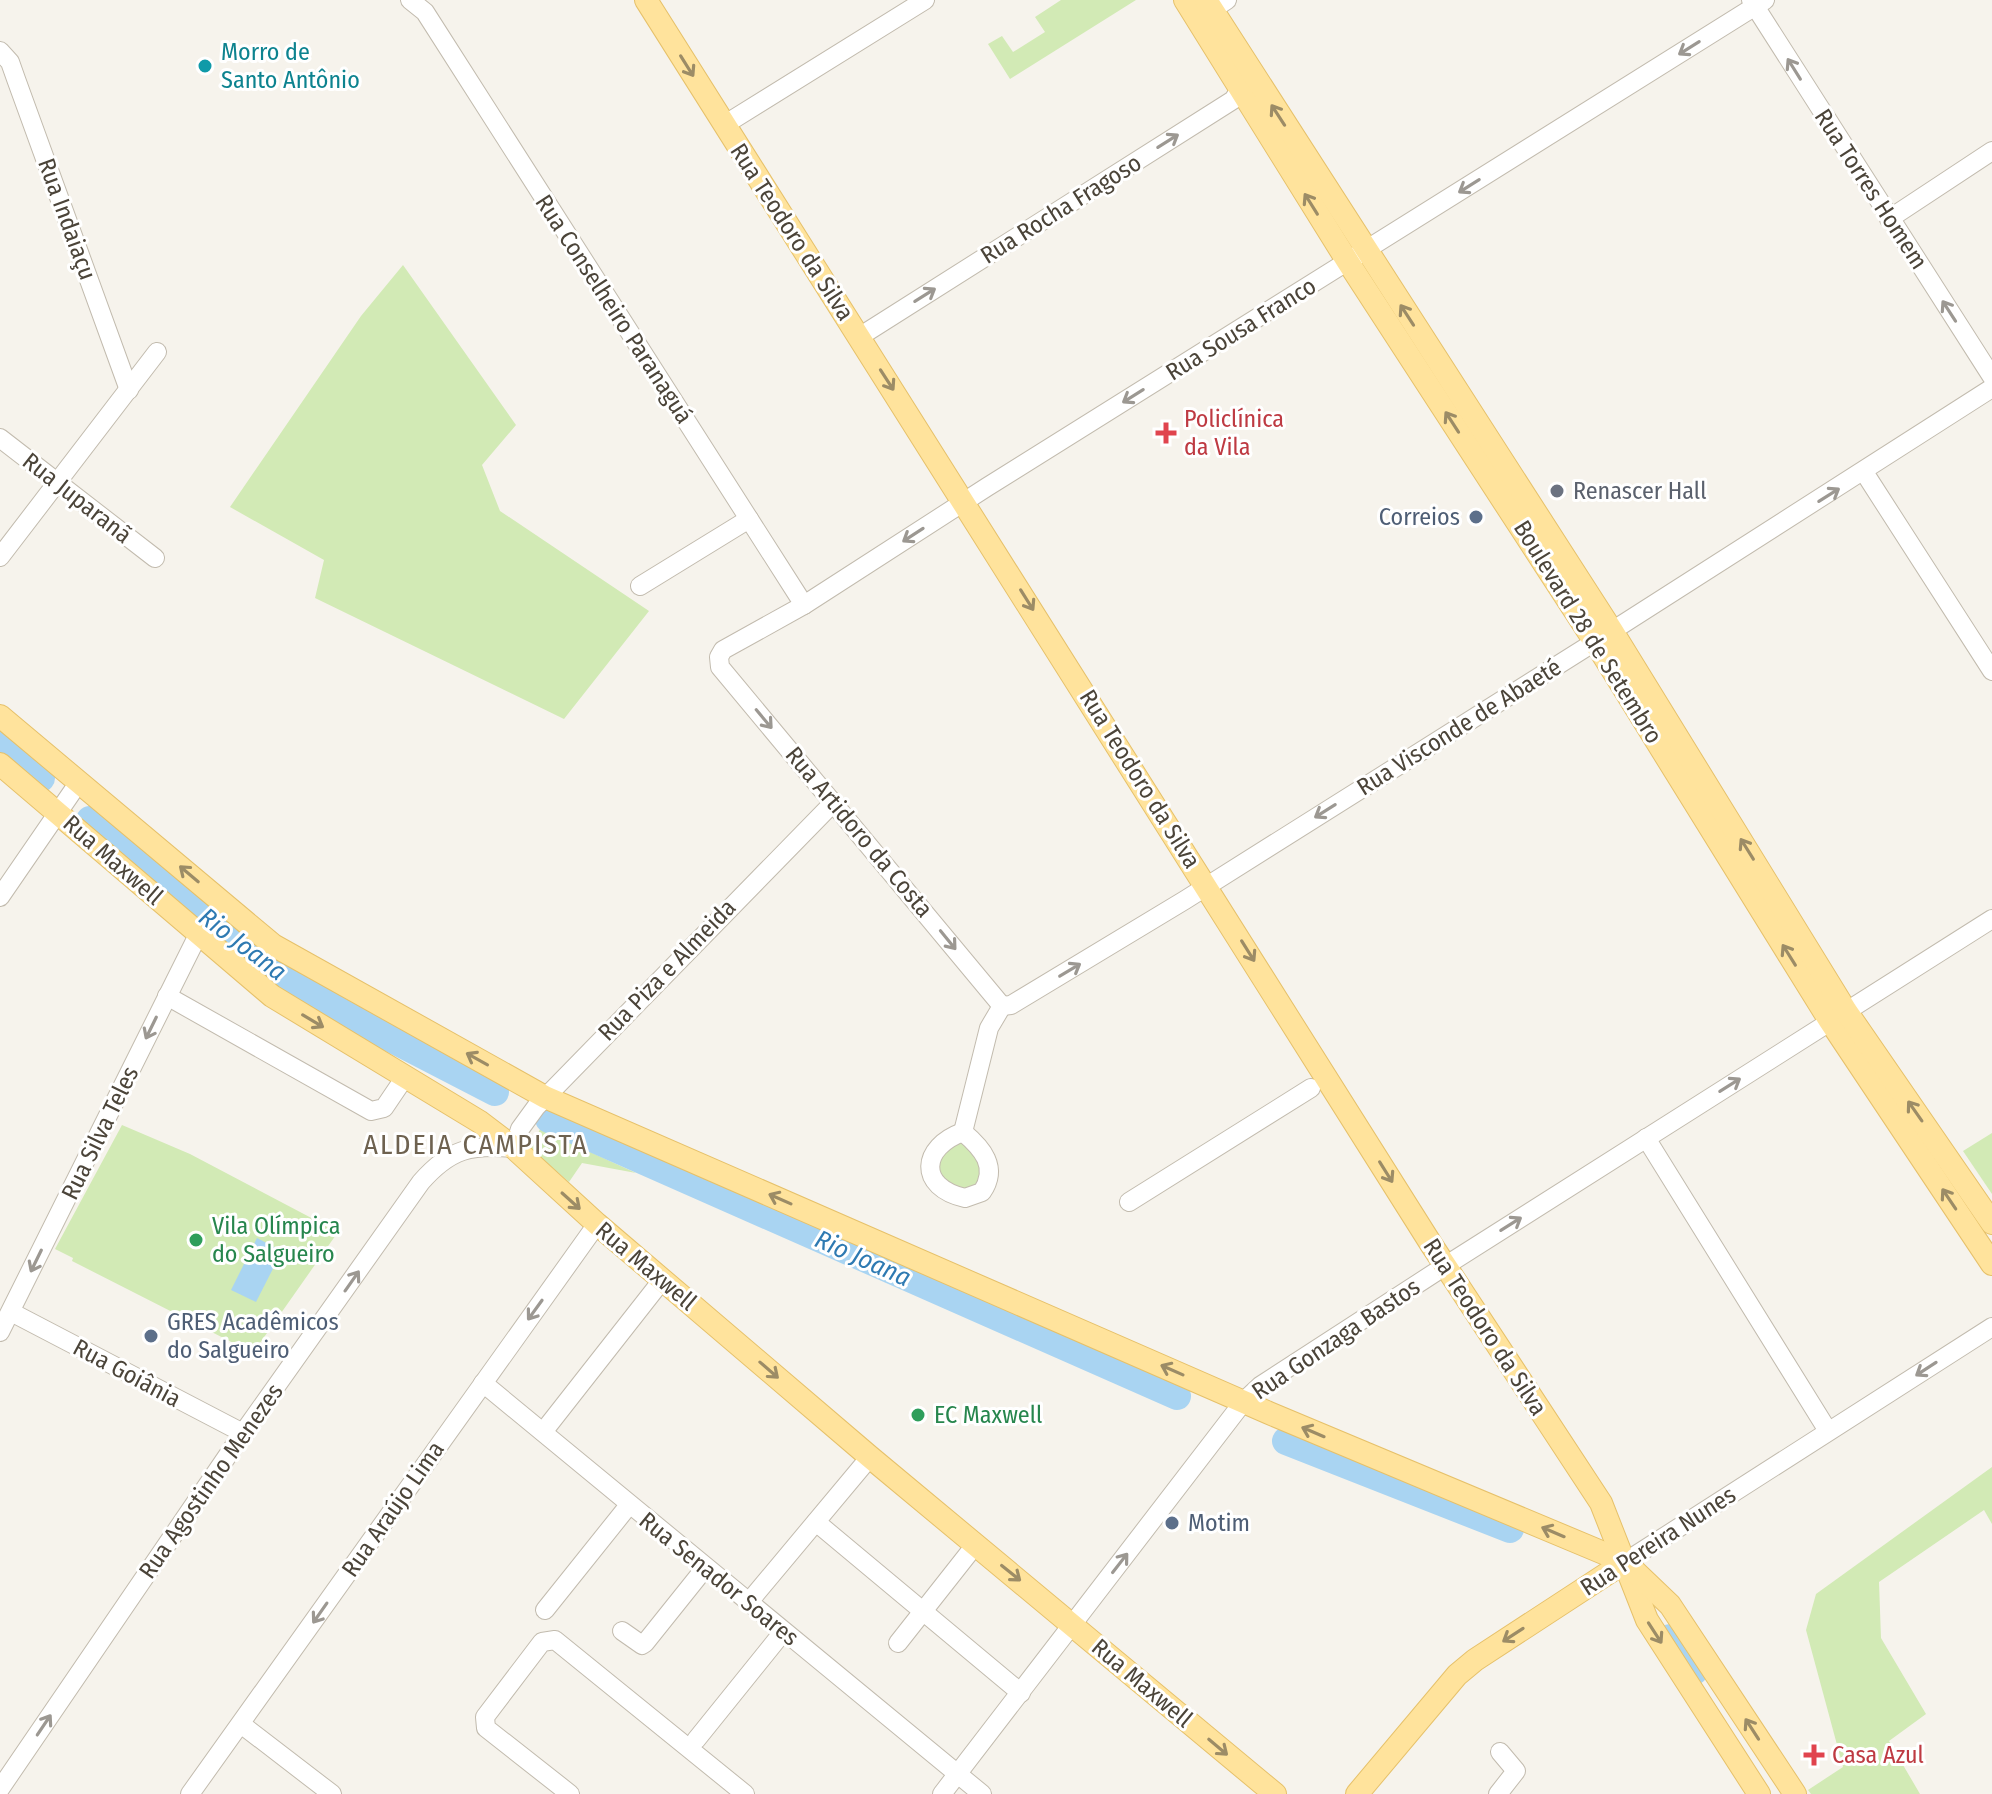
<svg xmlns="http://www.w3.org/2000/svg" width="1992" height="1794" viewBox="0 0 1992 1794" font-family="'Fira Sans Condensed',sans-serif">
	<style>
		.green { fill: #d2eab5 }
		.water { fill: #a9d4f2 }
		.lines { fill: none; stroke-linecap: round; stroke-linejoin: round }
		.river { stroke: #a9d4f2; stroke-width: 28 }
		.minor-casing { stroke: #c2bbae; stroke-width: 20 }
		.major-casing { stroke: #e6c16a; stroke-width: 24 }
		.minor { stroke: #fff; stroke-width: 18 }
		.major { stroke: #ffe39c; stroke-width: 22 }
		.oneway { stroke: #9c9892 }
		.oneway2 { stroke: #9c8c66 }
		.culture-dot { fill: #0f9aa8; stroke: #fff; stroke-width: 3 }
		.health-dot { fill: #e0444e; stroke: #fff; stroke-width: 3 }
		.worship-dot { fill: #6b7280; stroke: #fff; stroke-width: 3 }
		.service-dot { fill: #5c6f8a; stroke: #fff; stroke-width: 3 }
		.leisure-dot { fill: #2e9e5b; stroke: #fff; stroke-width: 3 }
		.labels { text-anchor: middle; stroke-width: 6; stroke-linejoin: round; paint-order: stroke }
		.culture-label { font-size: 24px; fill: #0d838f; stroke: #fff; text-anchor: start }
		.street-label { font-size: 24px; fill: #4b4439; stroke: #fff }
		.health-label { font-size: 24px; fill: #be3a42; stroke: #fff; text-anchor: start }
		.worship-label { font-size: 24px; fill: #5b616d; stroke: #fff; text-anchor: start }
		.service-label { font-size: 24px; fill: #4e5e75; stroke: #fff; text-anchor: start }
		.leisure-label { font-size: 24px; fill: #27864d; stroke: #fff; text-anchor: start }
		.water-label { font-size: 26px; font-style: italic; fill: #2e7ab2; stroke: #fff }
		.quarter-label { font-size: 28px; letter-spacing: 2px; fill: #6e6250; stroke: #fff }
	</style>
	<rect width="100%" height="100%" fill="#f6f3ec"/>
	<!-- green -->
	<g class="green">
		<path d="M1061,0H1136L1010,79L988,44L1002,36L1013,52L1045,32L1035,17Z"/>
		<path d="M403,265L516,425L482,465L500,511L649,611L564,719L315,598L324,560L230,507L361,316Z"/>
		<path d="M122,1125L190,1154L338,1232L253,1353L72,1261L73,1258L55,1249Z"/>
		<path d="M540,1129L636,1173L582,1163L569,1182L531,1149Z"/>
		<path d="M1992,1133V1194L1963,1151Z"/>
		<path d="M964,1138L987,1176L971,1192L940,1185L939,1156Z"/>
		<path d="M1992,1467V1524L1984,1510L1879,1582L1881,1638L1926,1714L1889,1741L1920,1794H1811L1808,1790L1843,1767L1806,1630L1816,1594Z"/>
	</g>
	<!-- water -->
	<path class="water" d="M257,1238L282,1251L256,1302L231,1290Z"/>
	<g class="lines">
		<!-- river -->
		<g class="river">
			<path d="M0,744L41,778"/>
			<path d="M90,820L262,965L344,1014L495,1092"/>
			<path d="M549,1119L1177,1396"/>
			<path d="M1286,1441L1510,1529"/>
			<path d="M1670,1638L1694,1671"/>
		</g>
		<!-- minor casing -->
		<g class="minor-casing">
			<g id="minor">
				<path d="M410,0L425,12L804,605"/>
				<path d="M1751,0L1992,377"/>
				<path d="M1212,10L1227,0"/>
				<path d="M0,51L10,62L16,79L129,390"/>
				<path d="M724,125L925,0"/>
				<path d="M1889,219L1992,151"/>
				<path d="M859,337L1233,100L1246,81"/>
				<path d="M0,438L155,558"/>
				<path d="M1864,472L1992,671"/>
				<path d="M0,557L157,352"/>
				<path d="M640,586L749,519"/>
				<path d="M0,897L79,782"/>
				<path d="M167,996L371,1111L384,1108L405,1077"/>
				<path d="M1002,1006L720,667L719,657L723,650L804,605L987,487L1765,0"/>
				<path d="M1002,1006L1011,1005L1185,900L1612,631L1992,388"/>
				<path d="M963,1132C982,1148 999,1167 982,1192L965,1198C917,1187 921,1147 963,1132Z"/>
				<path d="M963,1132L989,1028L1002,1006"/>
				<path d="M1646,1138L1828,1431"/>
				<path d="M1129,1202L1311,1088"/>
				<path d="M11,1312L243,1433"/>
				<path d="M0,1332L199,933"/>
				<path d="M483,1383L982,1794"/>
				<path d="M543,1432L663,1279"/>
				<path d="M816,1522L1021,1693"/>
				<path d="M1625,1562L1992,1327"/>
				<path d="M748,1603L870,1457"/>
				<path d="M545,1610L629,1505"/>
				<path d="M622,1631L642,1645L645,1643L705,1568"/>
				<path d="M898,1643L976,1544"/>
				<path d="M241,1724L332,1794"/>
				<path d="M696,1740L783,1632"/>
				<path d="M0,1789L243,1433L421,1182C450,1149 471,1144 514,1148L520,1129L536,1107L834,802"/>
				<path d="M190,1794L597,1224"/>
				<path d="M570,1794L486,1728L485,1717L542,1642L555,1640L745,1794"/>
				<path d="M942,1794L1244,1401L1260,1386L1445,1266L1992,919"/>
				<path d="M1498,1794L1516,1771L1500,1752"/>
			</g>
		</g>
		<!-- major casing -->
		<g class="major-casing">
			<g id="major">
				<path d="M646,0L1431,1244L1601,1503L1647,1620L1759,1794"/>
				<path d="M1185,0L1348,262L1595,642L1830,1021L1992,1264"/>
				<path d="M1206,0L1612,631L1846,1011L1992,1223"/>
				<path d="M0,716L273,945L545,1097L1269,1413L1625,1562L1670,1605L1795,1794"/>
				<path d="M0,764L272,996L480,1122L514,1148L597,1224L870,1457L1275,1794"/>
				<path d="M1357,1794L1457,1675L1475,1660L1625,1562"/>
			</g>
		</g>
		<!-- minor -->
		<use href="#minor" class="minor"/>
		<!-- major -->
		<use href="#major" class="major"/>
	</g>
	<!-- one-way arrows -->
	<defs><path id="oneway-shaft" d="M-6 0H5M1.5-3L5.5 0L1.5 3" fill="none" stroke-width="1.6" stroke-linecap="round" stroke-linejoin="round" transform="scale(2)"/></defs>
	<g class="oneway">
		<use href="#oneway-shaft" transform="translate(1689 48) rotate(148)"/>
		<use href="#oneway-shaft" transform="translate(1794 69) rotate(-122)"/>
		<use href="#oneway-shaft" transform="translate(1168 141) rotate(-32)"/>
		<use href="#oneway-shaft" transform="translate(1469 186) rotate(148)"/>
		<use href="#oneway-shaft" transform="translate(925 295) rotate(-32)"/>
		<use href="#oneway-shaft" transform="translate(1949 311) rotate(-123)"/>
		<use href="#oneway-shaft" transform="translate(1133 396) rotate(148)"/>
		<use href="#oneway-shaft" transform="translate(1829 495) rotate(-32)"/>
		<use href="#oneway-shaft" transform="translate(913 535) rotate(147)"/>
		<use href="#oneway-shaft" transform="translate(764 719) rotate(50)"/>
		<use href="#oneway-shaft" transform="translate(1325 811) rotate(148)"/>
		<use href="#oneway-shaft" transform="translate(948 940) rotate(51)"/>
		<use href="#oneway-shaft" transform="translate(1070 970) rotate(-31)"/>
		<use href="#oneway-shaft" transform="translate(151 1028) rotate(116)"/>
		<use href="#oneway-shaft" transform="translate(1730 1085) rotate(-32)"/>
		<use href="#oneway-shaft" transform="translate(1511 1224) rotate(-32)"/>
		<use href="#oneway-shaft" transform="translate(36 1261) rotate(116)"/>
		<use href="#oneway-shaft" transform="translate(352 1281) rotate(-55)"/>
		<use href="#oneway-shaft" transform="translate(535 1310) rotate(126)"/>
		<use href="#oneway-shaft" transform="translate(1926 1369) rotate(147)"/>
		<use href="#oneway-shaft" transform="translate(1120 1563) rotate(-52)"/>
		<use href="#oneway-shaft" transform="translate(320 1613) rotate(125)"/>
		<use href="#oneway-shaft" transform="translate(44 1725) rotate(-56)"/>
	</g>
	<g class="oneway2">
		<use href="#oneway-shaft" transform="translate(687 66) rotate(58)"/>
		<use href="#oneway-shaft" transform="translate(1278 115) rotate(-123)"/>
		<use href="#oneway-shaft" transform="translate(1311 204) rotate(-122)"/>
		<use href="#oneway-shaft" transform="translate(1407 315) rotate(-123)"/>
		<use href="#oneway-shaft" transform="translate(887 380) rotate(57)"/>
		<use href="#oneway-shaft" transform="translate(1452 422) rotate(-123)"/>
		<use href="#oneway-shaft" transform="translate(1027 600) rotate(58)"/>
		<use href="#oneway-shaft" transform="translate(1747 849) rotate(-122)"/>
		<use href="#oneway-shaft" transform="translate(189 874) rotate(-140)"/>
		<use href="#oneway-shaft" transform="translate(1248 951) rotate(58)"/>
		<use href="#oneway-shaft" transform="translate(1789 955) rotate(-122)"/>
		<use href="#oneway-shaft" transform="translate(313 1021) rotate(31)"/>
		<use href="#oneway-shaft" transform="translate(477 1059) rotate(-151)"/>
		<use href="#oneway-shaft" transform="translate(1915 1111) rotate(-125)"/>
		<use href="#oneway-shaft" transform="translate(1386 1172) rotate(58)"/>
		<use href="#oneway-shaft" transform="translate(780 1199) rotate(-156)"/>
		<use href="#oneway-shaft" transform="translate(1949 1199) rotate(-124)"/>
		<use href="#oneway-shaft" transform="translate(571 1201) rotate(42)"/>
		<use href="#oneway-shaft" transform="translate(769 1370) rotate(41)"/>
		<use href="#oneway-shaft" transform="translate(1172 1370) rotate(-156)"/>
		<use href="#oneway-shaft" transform="translate(1313 1432) rotate(-157)"/>
		<use href="#oneway-shaft" transform="translate(1553 1532) rotate(-157)"/>
		<use href="#oneway-shaft" transform="translate(1011 1573) rotate(39)"/>
		<use href="#oneway-shaft" transform="translate(1655 1633) rotate(57)"/>
		<use href="#oneway-shaft" transform="translate(1513 1635) rotate(147)"/>
		<use href="#oneway-shaft" transform="translate(1752 1729) rotate(-123)"/>
		<use href="#oneway-shaft" transform="translate(1218 1747) rotate(40)"/>
	</g>
	<!-- markers -->
	<circle class="culture-dot" cx="205" cy="66" r="8"/>
	<g class="health-dot">
		<path d="M1162 421h8v8h8v8h-8v8h-8v-8h-8v-8h8z"/>
		<path d="M1810 1743h8v8h8v8h-8v8h-8v-8h-8v-8h8z"/>
	</g>
	<circle class="worship-dot" cx="1557" cy="491" r="8"/>
	<g class="service-dot">
		<circle cx="1476" cy="517" r="8"/>
		<circle cx="151" cy="1336" r="8"/>
		<circle cx="1172" cy="1523" r="8"/>
	</g>
	<g class="leisure-dot">
		<circle cx="196" cy="1240" r="8"/>
		<circle cx="918" cy="1415" r="8"/>
	</g>
	<g class="labels">
		<!-- culture labels -->
		<g class="culture-label">
			<text x="221" y="60">Morro de<tspan x="221" dy="28">Santo Antônio</tspan></text>
		</g>
		<!-- street labels -->
		<g class="street-label">
			<text transform="translate(1871 189) rotate(57)" y="8">Rua Torres Homem</text>
			<text transform="translate(1061 209) rotate(-32)" y="8">Rua Rocha Fragoso</text>
			<text transform="translate(67 219) rotate(70)" y="8">Rua Indaiaçu</text>
			<text transform="translate(792 232) rotate(57)" y="8">Rua Teodoro da Silva</text>
			<text transform="translate(614 309) rotate(57)" y="8">Rua Conselheiro Paranaguá</text>
			<text transform="translate(1241 329) rotate(-32)" y="8">Rua Sousa Franco</text>
			<text transform="translate(77 498) rotate(38)" y="8">Rua Juparanã</text>
			<text transform="translate(1588 632) rotate(58)" y="8">Boulevard 28 de Setembro</text>
			<text transform="translate(1459 727) rotate(-32)" y="8">Rua Visconde de Abaeté</text>
			<text transform="translate(1140 779) rotate(58)" y="8">Rua Teodoro da Silva</text>
			<text transform="translate(859 832) rotate(50)" y="8">Rua Artidoro da Costa</text>
			<text transform="translate(113 860) rotate(41)" y="8">Rua Maxwell</text>
			<text transform="translate(667 970) rotate(-46)" y="8">Rua Piza e Almeida</text>
			<text transform="translate(100 1133) rotate(-64)" y="8">Rua Silva Teles</text>
			<text transform="translate(646 1266) rotate(40)" y="8">Rua Maxwell</text>
			<text transform="translate(1485 1327) rotate(57)" y="8">Rua Teodoro da Silva</text>
			<text transform="translate(1336 1339) rotate(-34)" y="8">Rua Gonzaga Bastos</text>
			<text transform="translate(127 1373) rotate(28)" y="8">Rua Goiânia</text>
			<text transform="translate(211 1481) rotate(-55)" y="8">Rua Agostinho Menezes</text>
			<text transform="translate(393 1509) rotate(-55)" y="8">Rua Araújo Lima</text>
			<text transform="translate(1658 1541) rotate(-33)" y="8">Rua Pereira Nunes</text>
			<text transform="translate(719 1579) rotate(39)" y="8">Rua Senador Soares</text>
			<text transform="translate(1142 1683) rotate(40)" y="8">Rua Maxwell</text>
		</g>
		<!-- health labels -->
		<g class="health-label">
			<text x="1184" y="427">Policlínica<tspan x="1184" dy="28">da Vila</tspan></text>
			<text x="1832" y="1763">Casa Azul</text>
		</g>
		<!-- worship labels -->
		<g class="worship-label">
			<text x="1573" y="499">Renascer Hall</text>
		</g>
		<!-- service labels -->
		<g class="service-label">
			<text x="1460" y="525" text-anchor="end">Correios</text>
			<text x="167" y="1330">GRES Acadêmicos<tspan x="167" dy="28">do Salgueiro</tspan></text>
			<text x="1188" y="1531">Motim</text>
		</g>
		<!-- leisure labels -->
		<g class="leisure-label">
			<text x="212" y="1234">Vila Olímpica<tspan x="212" dy="28">do Salgueiro</tspan></text>
			<text x="934" y="1423">EC Maxwell</text>
		</g>
		<!-- water labels -->
		<g class="water-label">
			<text transform="translate(243 944) rotate(37)" y="9">Rio Joana</text>
			<text transform="translate(863 1258) rotate(24)" y="9">Rio Joana</text>
		</g>
		<!-- quarter labels -->
		<g class="quarter-label">
			<text x="476" y="1154">ALDEIA CAMPISTA</text>
		</g>
	</g>
</svg>
